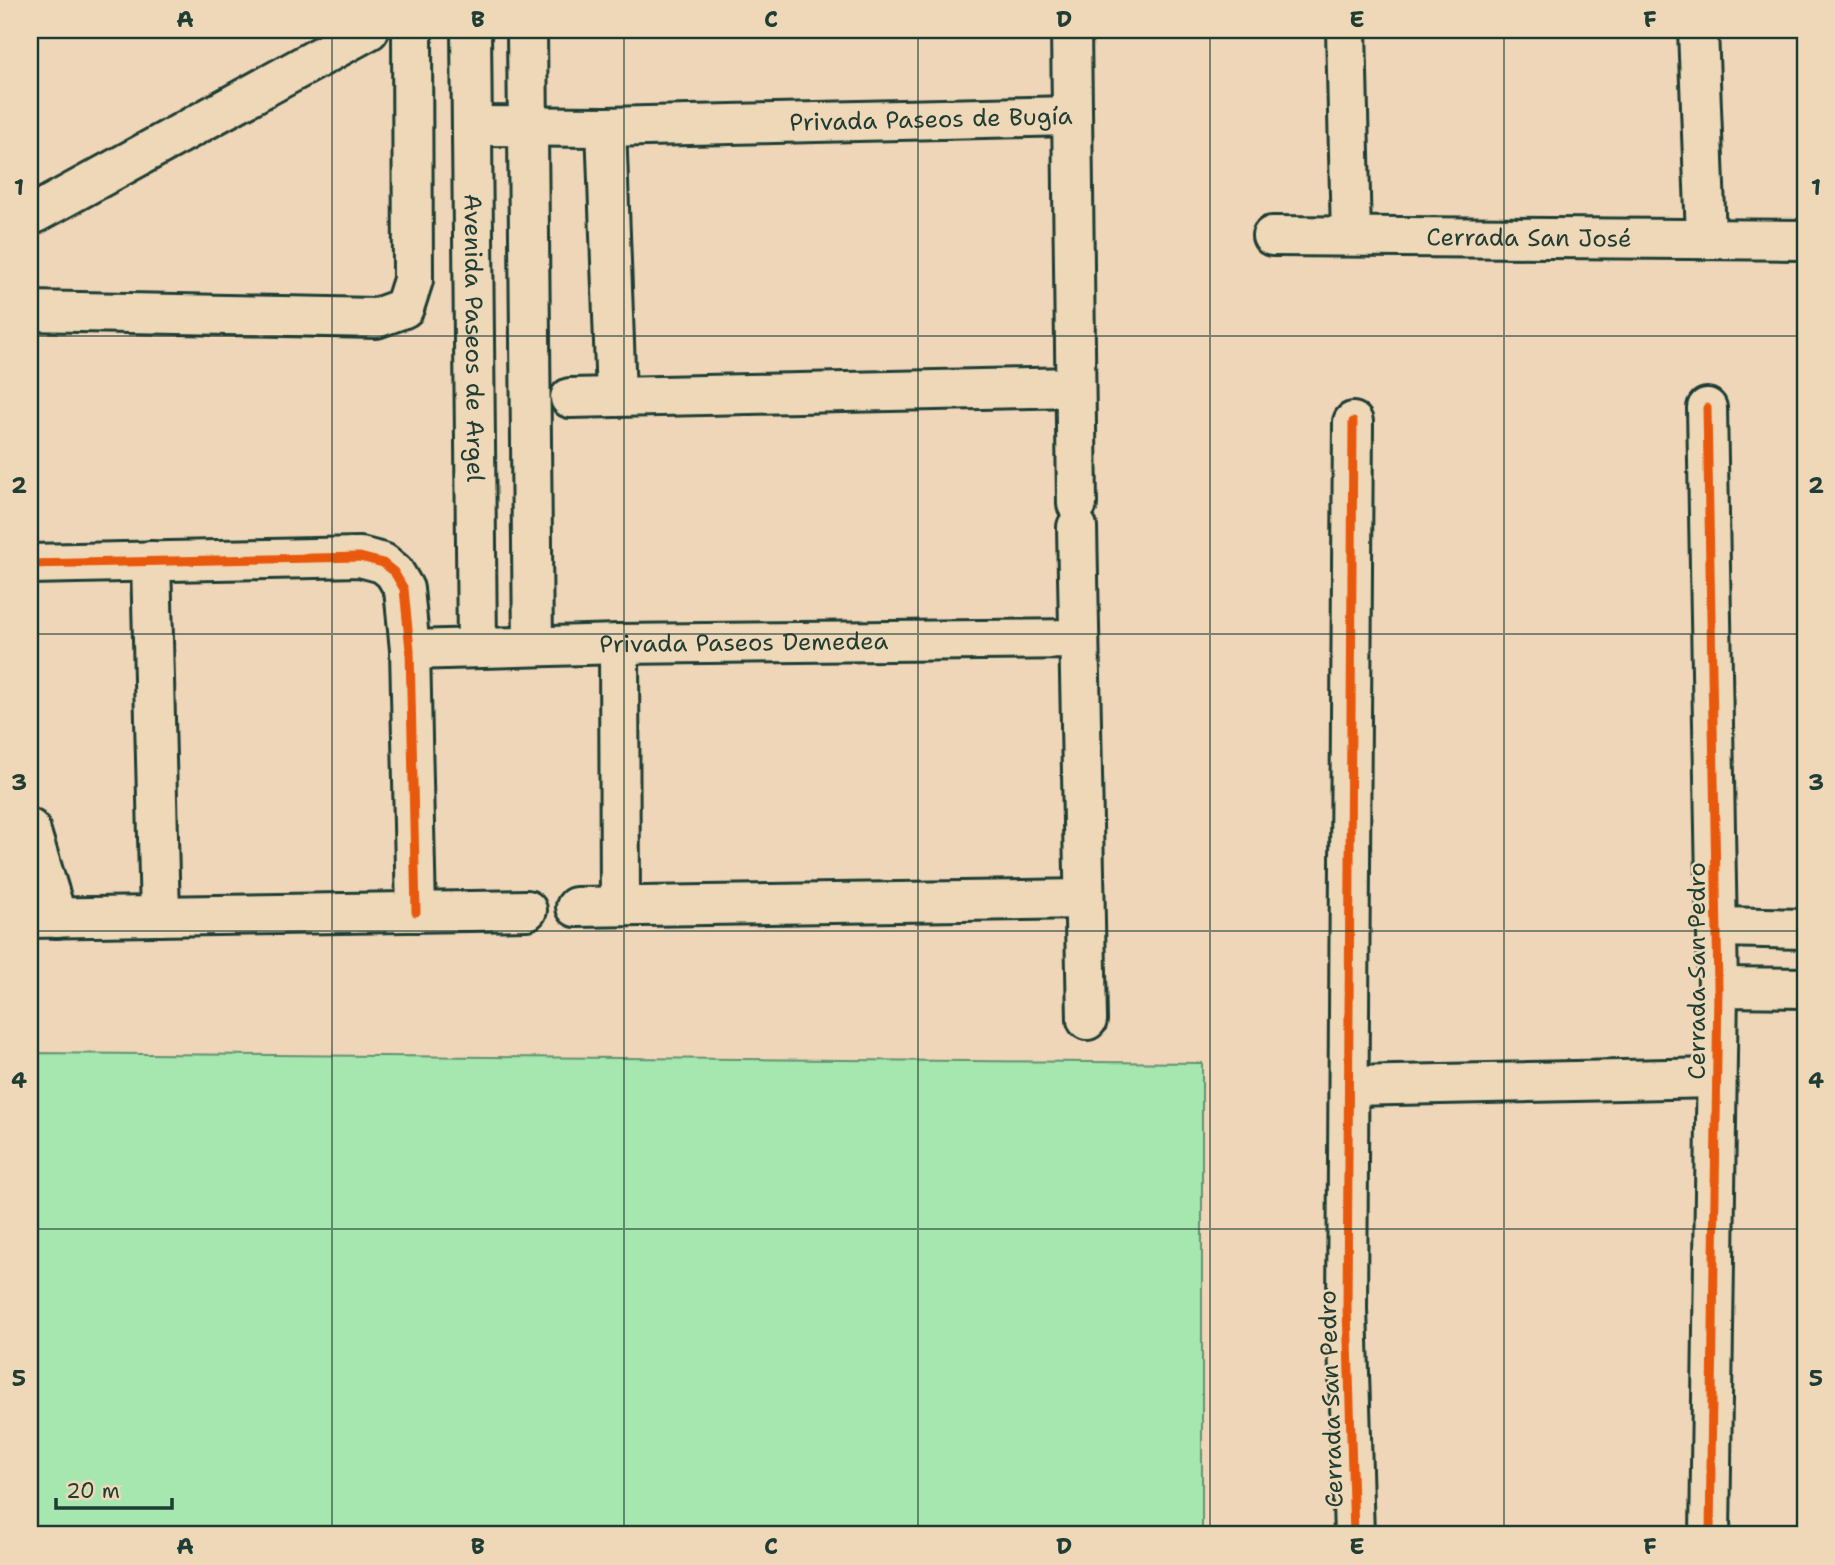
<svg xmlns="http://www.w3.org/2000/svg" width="1835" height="1565" viewBox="0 0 1835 1565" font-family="'Shantell Sans',sans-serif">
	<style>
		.green { fill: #a6e6af; stroke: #629272; stroke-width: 2 }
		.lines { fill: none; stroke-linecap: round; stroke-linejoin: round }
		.minor-casing { stroke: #1f3d34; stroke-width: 44 }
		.minor { stroke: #eed8b7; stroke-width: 38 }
		.cycleway-casing { stroke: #eed8b7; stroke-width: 13 }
		.cycleway { stroke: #e8590c; stroke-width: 9 }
		.grid { fill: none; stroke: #1f3d34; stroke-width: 2; stroke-opacity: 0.55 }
		.labels { text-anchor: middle; stroke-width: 5; stroke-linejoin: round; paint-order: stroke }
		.street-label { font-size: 24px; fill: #1f3d34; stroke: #eed8b7 }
		.neatline { fill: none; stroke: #1f3d34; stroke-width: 2.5 }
		.grid-label { font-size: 23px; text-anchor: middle; font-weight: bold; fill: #1f3d34 }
	</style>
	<rect width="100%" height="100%" fill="#f0d6b8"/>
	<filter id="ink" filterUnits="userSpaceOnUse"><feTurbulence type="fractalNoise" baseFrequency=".0143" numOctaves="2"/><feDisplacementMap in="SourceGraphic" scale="14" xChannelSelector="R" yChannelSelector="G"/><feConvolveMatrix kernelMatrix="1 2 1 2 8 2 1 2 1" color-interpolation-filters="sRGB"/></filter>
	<g filter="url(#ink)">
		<!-- green -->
		<path class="green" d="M30,1053L1202,1063V1535H30Z"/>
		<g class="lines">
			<!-- minor casing -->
			<g class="minor-casing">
				<g id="minor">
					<path id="s1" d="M471,30L477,648"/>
					<path d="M527,30L533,646"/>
					<path d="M1071,30L1077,504"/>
					<path d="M1346,30L1351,236"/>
					<path d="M1698,30L1706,237"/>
					<path id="s2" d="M473,126L606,127L1072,116"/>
					<path d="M606,127L616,396"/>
					<path d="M30,216L369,30"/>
					<path id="s3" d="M1272,236L1805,240"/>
					<path d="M30,311L376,318L404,308L413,280L412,30"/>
					<path d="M570,398L1075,387"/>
					<path d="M1707,408L1718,987L1710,1535"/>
					<path d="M1353,422L1347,1308L1354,1535"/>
					<path d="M1077,527L1087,1020"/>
					<path d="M151,561L160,916"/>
					<path d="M30,564L360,557L383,563L394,572L404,589L410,650L416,912"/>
					<path d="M619,644L620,906"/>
					<path id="s4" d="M410,650L619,644L1078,639"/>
					<path d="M30,829L57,918"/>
					<path d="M576,907L1084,899"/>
					<path d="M30,918L527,910"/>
					<path d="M1718,927L1805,929"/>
					<path d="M1718,987L1805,988"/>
					<path d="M1349,1086L1716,1078"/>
				</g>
			</g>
			<!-- minor -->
			<use href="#minor" class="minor"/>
			<!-- cycleway casing -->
			<g class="cycleway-casing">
				<g id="cycleway">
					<path d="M1707,408L1718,987L1710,1535"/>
					<path d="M1353,422L1347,1308L1354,1535"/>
					<path d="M30,564L360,557L383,563L394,572L404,589L410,650L416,912"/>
				</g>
			</g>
			<!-- cycleway -->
			<use href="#cycleway" class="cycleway"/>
		</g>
	</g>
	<!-- grid -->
	<path class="grid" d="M332,30V1535M624,30V1535M918,30V1535M1210,30V1535M1504,30V1535M30,336H1805M30,634H1805M30,931H1805M30,1229H1805"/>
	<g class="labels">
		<!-- street labels -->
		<g class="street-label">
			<text dy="8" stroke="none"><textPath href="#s2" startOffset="458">Privada Paseos de Bugía</textPath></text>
			<text dy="8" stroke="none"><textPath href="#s3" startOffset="257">Cerrada San José</textPath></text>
			<text dy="8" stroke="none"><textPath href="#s1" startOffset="308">Avenida Paseos de Argel</textPath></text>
			<text dy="8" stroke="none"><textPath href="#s4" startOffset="334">Privada Paseos Demedea</textPath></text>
			<text transform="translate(1697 971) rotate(-90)" y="8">Cerrada San Pedro</text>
			<text transform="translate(1331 1399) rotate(-92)" y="8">Cerrada San Pedro</text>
		</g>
	</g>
	<!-- margin -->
	<rect width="1835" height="1565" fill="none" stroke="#eed8b7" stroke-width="77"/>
	<!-- scale -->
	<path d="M56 1498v10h116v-10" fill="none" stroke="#1f3d34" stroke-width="3.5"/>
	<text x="66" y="1498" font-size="21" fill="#1f3d34" stroke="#eed8b7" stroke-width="5" paint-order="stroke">20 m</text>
	<rect x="38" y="38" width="1759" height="1488" class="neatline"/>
	<g class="grid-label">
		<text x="185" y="27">A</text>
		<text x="478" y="27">B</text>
		<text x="771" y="27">C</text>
		<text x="1064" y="27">D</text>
		<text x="1357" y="27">E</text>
		<text x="1650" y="27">F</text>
		<text x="19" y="195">1</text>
		<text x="1816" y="195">1</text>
		<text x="19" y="493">2</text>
		<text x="1816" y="493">2</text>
		<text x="19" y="790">3</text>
		<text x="1816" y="790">3</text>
		<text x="19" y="1088">4</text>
		<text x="1816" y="1088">4</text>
		<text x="19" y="1386">5</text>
		<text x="1816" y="1386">5</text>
		<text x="185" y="1554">A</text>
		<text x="478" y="1554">B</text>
		<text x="771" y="1554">C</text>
		<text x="1064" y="1554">D</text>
		<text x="1357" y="1554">E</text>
		<text x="1650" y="1554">F</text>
	</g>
</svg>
